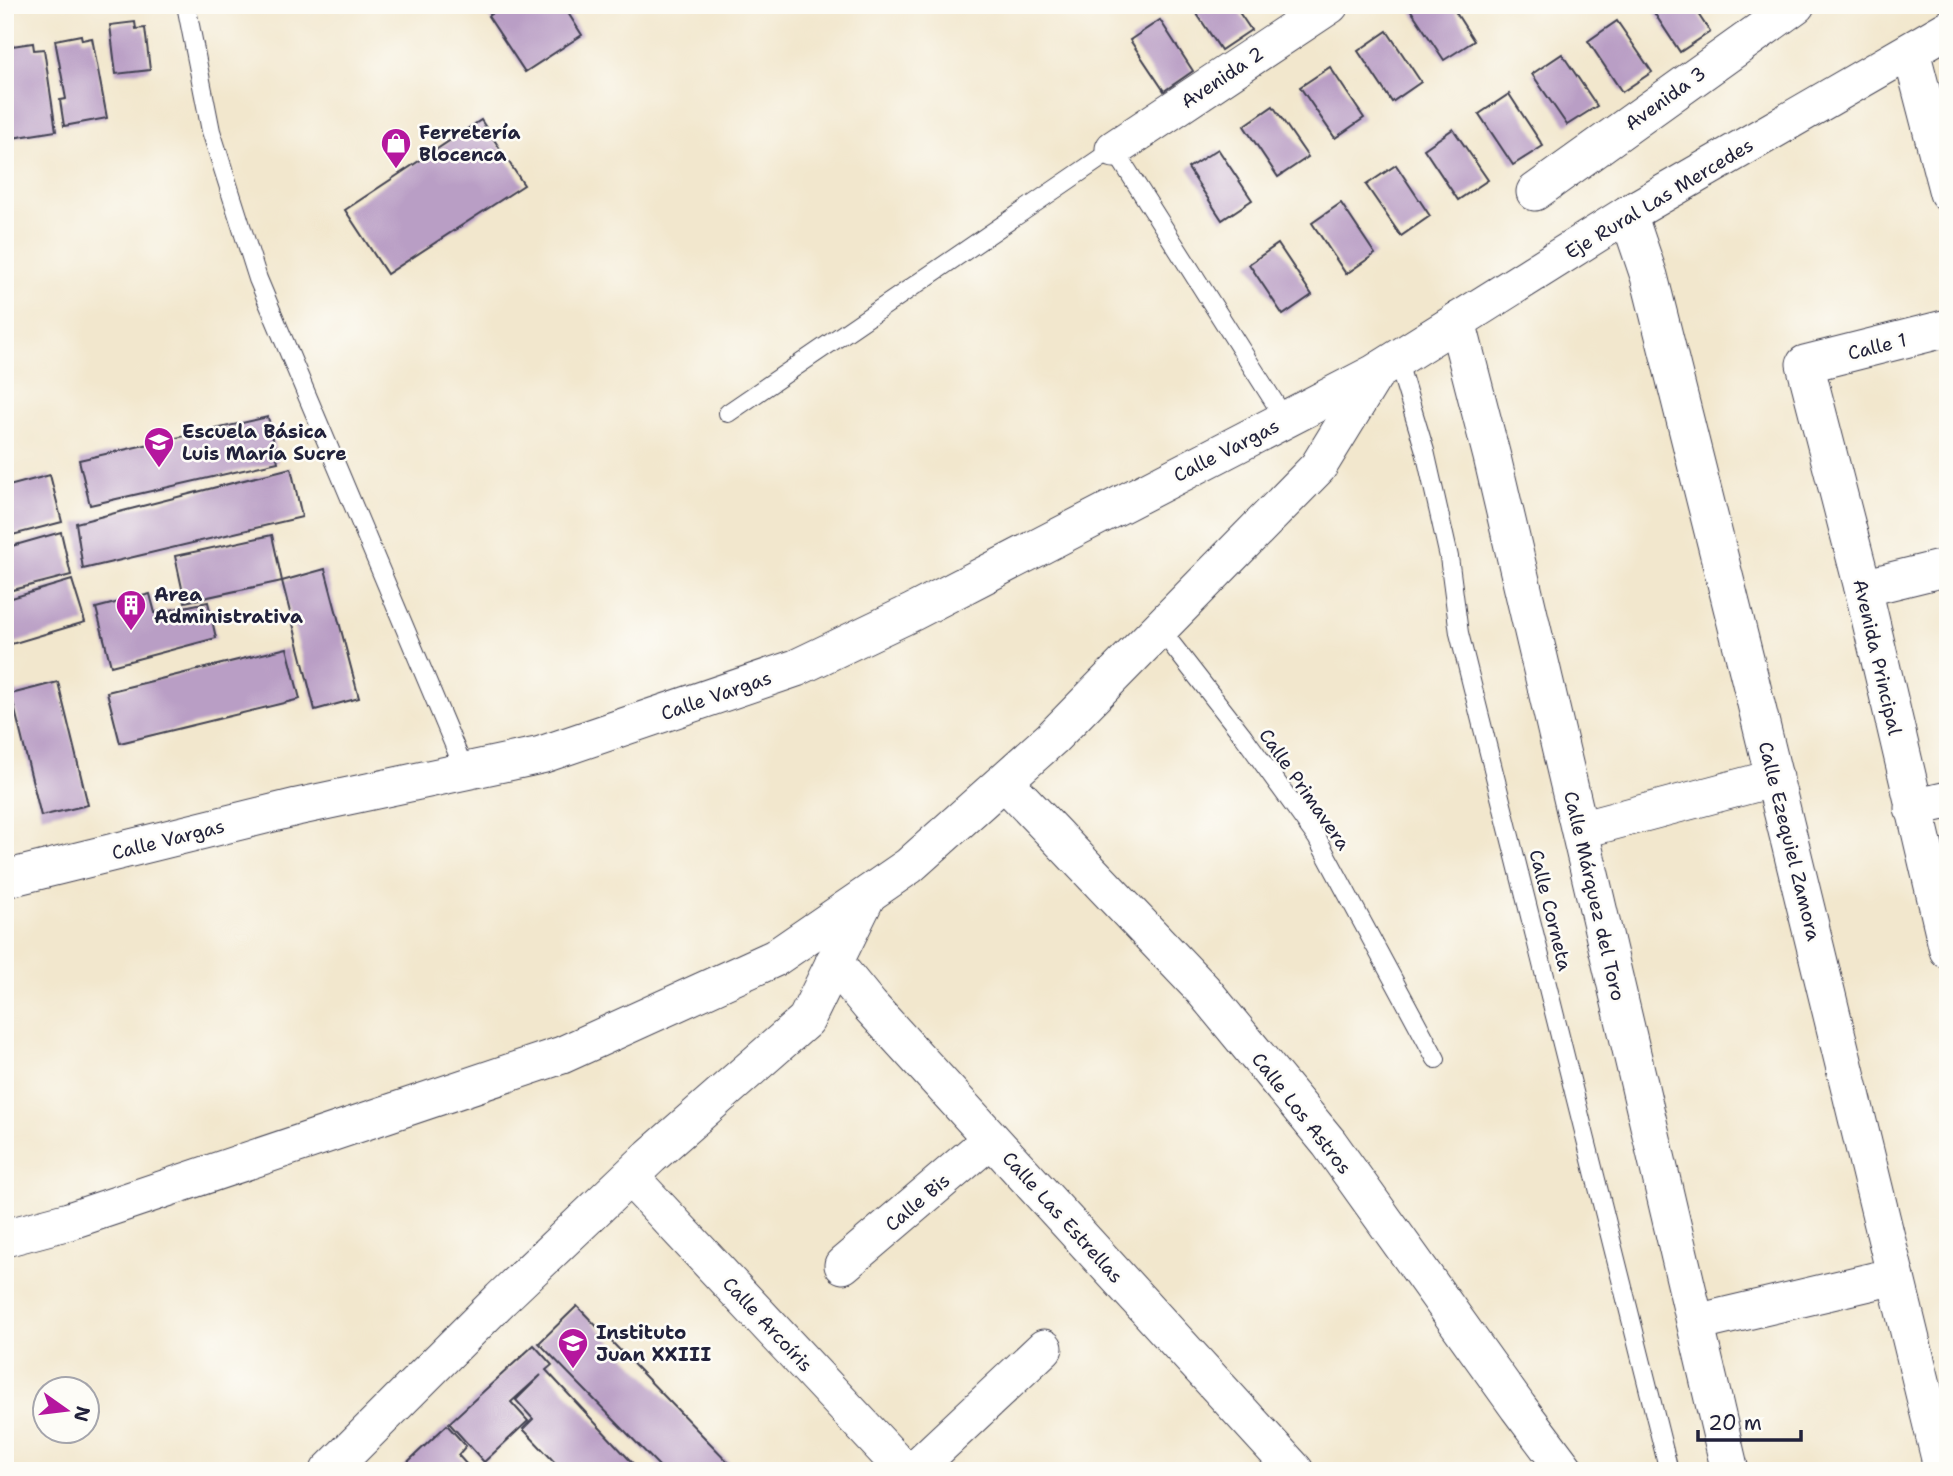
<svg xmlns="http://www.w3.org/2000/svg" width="1953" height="1476" viewBox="0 0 1953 1476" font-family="'Shantell Sans',sans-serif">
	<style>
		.building { fill: #b99ec5 }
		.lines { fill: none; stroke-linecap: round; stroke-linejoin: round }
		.service-casing { stroke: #414051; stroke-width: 20 }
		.minor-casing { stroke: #414051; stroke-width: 39 }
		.service { stroke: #fff; stroke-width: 18 }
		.minor { stroke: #fff; stroke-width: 37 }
		.labels { text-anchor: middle; stroke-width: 5; stroke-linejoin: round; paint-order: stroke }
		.street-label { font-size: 19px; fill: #22223b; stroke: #fdfcf7 }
		.poi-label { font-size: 19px; font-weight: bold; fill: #22223b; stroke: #fdfcf7; text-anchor: start }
	</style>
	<rect width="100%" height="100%" fill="#fdfcf7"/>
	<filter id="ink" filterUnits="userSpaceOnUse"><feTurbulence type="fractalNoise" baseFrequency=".0143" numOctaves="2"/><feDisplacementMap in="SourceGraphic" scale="14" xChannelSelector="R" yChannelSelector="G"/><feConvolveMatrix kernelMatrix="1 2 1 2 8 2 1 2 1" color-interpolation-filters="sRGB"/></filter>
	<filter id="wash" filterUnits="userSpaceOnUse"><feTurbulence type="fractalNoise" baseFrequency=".00686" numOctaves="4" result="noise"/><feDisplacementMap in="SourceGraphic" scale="28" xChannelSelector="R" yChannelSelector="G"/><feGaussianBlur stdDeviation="1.57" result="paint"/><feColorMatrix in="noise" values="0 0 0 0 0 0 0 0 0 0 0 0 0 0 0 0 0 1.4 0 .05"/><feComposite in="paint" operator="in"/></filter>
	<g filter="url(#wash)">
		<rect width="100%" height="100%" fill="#f2e7cd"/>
		<g id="blocks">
			<!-- building -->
			<g class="building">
				<path d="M505,5H563L582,35L525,72L488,16Z"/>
				<path d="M1191,5H1234L1251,30L1221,50Z"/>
				<path d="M1416,5H1451L1474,41L1444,60L1410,9Z"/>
				<path d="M1649,5H1692L1710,32L1680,52Z"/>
				<path d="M1160,20L1193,71L1164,91L1130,40Z"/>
				<path d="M1617,21L1652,72L1622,92L1588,41Z"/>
				<path d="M135,22L136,29L145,28L150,70L116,74L110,25Z"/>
				<path d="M1387,31L1421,82L1392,102L1358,51Z"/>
				<path d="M81,35L82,40L92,38L107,118L64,126L60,100L66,99L55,40Z"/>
				<path d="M33,43L34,50L44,49L56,131L12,138L5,99V83L8,82L5,47Z"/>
				<path d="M1562,54L1597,106L1567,125L1532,74Z"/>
				<path d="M1330,67L1364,118L1335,138L1300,87Z"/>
				<path d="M1509,94L1543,146L1513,165L1479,114Z"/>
				<path d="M1273,106L1308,157L1278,177L1244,126Z"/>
				<path d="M481,120L524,185L387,274L345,210Z"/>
				<path d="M1453,129L1488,180L1458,200L1424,149Z"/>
				<path d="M1218,149L1252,200L1222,220L1188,168Z"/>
				<path d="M1396,165L1430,216L1401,236L1366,185Z"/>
				<path d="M1341,203L1375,254L1346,274L1312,223Z"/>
				<path d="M1278,244L1312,295L1283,315L1249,264Z"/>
				<path d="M268,417L278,462L90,505L79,460Z"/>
				<path d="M291,468L302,517L83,569L76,523Z"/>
				<path d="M50,475L62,522L5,537V487Z"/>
				<path d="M61,532L71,575L5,592V548Z"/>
				<path d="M272,535L282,581L185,602L175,556Z"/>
				<path d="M325,569L359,698L315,710L282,581Z"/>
				<path d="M72,580L85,622L5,646V600Z"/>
				<path d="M150,594L155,613L208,602L216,638L111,666L96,608Z"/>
				<path d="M287,648L300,699L120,743L107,692Z"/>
				<path d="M58,682L88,805L41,816L11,694Z"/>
				<path d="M577,1306L737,1471H664L539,1343Z"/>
				<path d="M534,1345L552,1365L546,1370L640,1471H563L523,1429L533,1419L516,1400L541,1375L511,1402L528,1421L484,1462L449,1423Z"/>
				<path d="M447,1425L466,1446L458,1455L468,1466L463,1471H398Z"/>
			</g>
		</g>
	</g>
	<g filter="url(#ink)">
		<use href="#blocks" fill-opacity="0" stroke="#414051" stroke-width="2"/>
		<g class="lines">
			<!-- service casing -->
			<g class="service-casing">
				<g id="service">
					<path d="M186,5L211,131L258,279L465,771"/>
					<path d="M1397,359L1425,451L1449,557L1459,633L1669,1471"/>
					<path d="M728,413L1114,149L1285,419"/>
					<path d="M1160,629L1244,737L1317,838L1436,1059"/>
				</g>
			</g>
			<!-- minor casing -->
			<g class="minor-casing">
				<g id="minor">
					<path d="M1911,51L1948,193"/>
					<path d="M1114,149L1330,5"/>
					<path d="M1535,192L1796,5"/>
					<path d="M1628,214L1649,276L1750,679L1943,1471"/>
					<path d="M1457,321L1492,457L1730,1471"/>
					<path d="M1948,328L1805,364L1863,588L1948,950"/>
					<path d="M1863,588L1948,567"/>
					<path d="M1005,782L1203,990L1329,1143L1518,1407L1566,1471"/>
					<path d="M1913,808L1948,800"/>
					<path d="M1580,830L1775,778"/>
					<path d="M5,879L297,807L541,755L796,668L913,612L1375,373L1628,214L1948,29"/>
					<path d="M834,962L870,1006L1295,1471"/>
					<path d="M630,1177L905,1471"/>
					<path d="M5,1238L69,1221L562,1055L775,958L909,866L1052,738L1318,467L1375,374"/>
					<path d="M843,1265L991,1139"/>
					<path d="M1696,1323L1895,1276"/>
					<path d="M329,1471L501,1299L651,1156L806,1020L866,898"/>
					<path d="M913,1471L1044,1348"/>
				</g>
			</g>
			<!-- service -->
			<use href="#service" class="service"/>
			<!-- minor -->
			<use href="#minor" class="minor"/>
		</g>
	</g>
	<!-- icons -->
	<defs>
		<g id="shop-pin" transform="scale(1.575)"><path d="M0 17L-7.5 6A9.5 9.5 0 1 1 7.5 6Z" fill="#b5179e" stroke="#fdfcf7"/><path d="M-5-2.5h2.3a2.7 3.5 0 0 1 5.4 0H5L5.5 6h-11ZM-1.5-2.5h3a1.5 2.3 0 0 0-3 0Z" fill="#fff"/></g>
		<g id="school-pin" transform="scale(1.575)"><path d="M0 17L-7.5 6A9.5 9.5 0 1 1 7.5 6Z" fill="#b5179e" stroke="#fdfcf7"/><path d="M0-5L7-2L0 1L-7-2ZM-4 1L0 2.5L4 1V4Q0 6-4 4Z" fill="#fff"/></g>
		<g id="building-pin" transform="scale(1.575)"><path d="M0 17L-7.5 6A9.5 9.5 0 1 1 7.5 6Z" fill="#b5179e" stroke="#fdfcf7"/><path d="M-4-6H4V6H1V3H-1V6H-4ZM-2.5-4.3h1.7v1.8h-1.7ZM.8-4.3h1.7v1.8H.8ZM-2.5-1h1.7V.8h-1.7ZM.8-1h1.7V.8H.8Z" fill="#fff"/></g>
	</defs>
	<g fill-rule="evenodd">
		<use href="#shop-pin" x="396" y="143"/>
		<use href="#school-pin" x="159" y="442"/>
		<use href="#building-pin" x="131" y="605"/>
		<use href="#school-pin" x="573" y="1343"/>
	</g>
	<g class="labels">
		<!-- street labels -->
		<g class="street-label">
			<text transform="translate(1222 77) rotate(-34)" y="7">Avenida 2</text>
			<text transform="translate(1665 98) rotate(-36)" y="7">Avenida 3</text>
			<text transform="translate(1659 198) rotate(-31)" y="7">Eje Rural Las Mercedes</text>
			<text transform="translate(1877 346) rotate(-14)" y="7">Calle 1</text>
			<text transform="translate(1226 450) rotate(-27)" y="7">Calle Vargas</text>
			<text transform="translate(1878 657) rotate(77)" y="7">Avenida Principal</text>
			<text transform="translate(716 695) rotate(-19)" y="7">Calle Vargas</text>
			<text transform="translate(1305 789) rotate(55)" y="7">Calle Primavera</text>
			<text transform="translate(168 839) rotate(-14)" y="7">Calle Vargas</text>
			<text transform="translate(1790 841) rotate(76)" y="7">Calle Ezequiel Zamora</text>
			<text transform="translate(1595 896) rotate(77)" y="7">Calle Márquez del Toro</text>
			<text transform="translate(1551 910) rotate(76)" y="7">Calle Corneta</text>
			<text transform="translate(1302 1113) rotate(52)" y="7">Calle Los Astros</text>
			<text transform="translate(917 1202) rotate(-40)" y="7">Calle Bis</text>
			<text transform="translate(1063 1217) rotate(48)" y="7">Calle Las Estrellas</text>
			<text transform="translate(768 1324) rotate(47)" y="7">Calle Arcoíris</text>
		</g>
		<!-- poi labels -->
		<g class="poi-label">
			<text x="419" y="139">Ferretería<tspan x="419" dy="22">Blocenca</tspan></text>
			<text x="182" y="438">Escuela Básica<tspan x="182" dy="22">Luis María Sucre</tspan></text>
			<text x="154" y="601">Area<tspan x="154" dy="22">Administrativa</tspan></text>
			<text x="596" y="1339">Instituto<tspan x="596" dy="22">Juan XXIII</tspan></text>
		</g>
	</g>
	<!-- margin -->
	<rect width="1953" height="1476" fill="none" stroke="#fdfcf7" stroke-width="28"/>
	<!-- north arrow -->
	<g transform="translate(66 1410) rotate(104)"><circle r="33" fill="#fdfcf7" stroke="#a5a5ac" stroke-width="2"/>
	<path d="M0-5L12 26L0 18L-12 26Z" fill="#b5179e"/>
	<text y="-10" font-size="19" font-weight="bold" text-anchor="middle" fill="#22223b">N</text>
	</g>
	<!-- scale -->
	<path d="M1698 1430v10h103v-10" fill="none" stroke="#22223b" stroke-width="3.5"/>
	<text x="1708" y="1430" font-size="21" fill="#22223b" stroke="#fdfcf7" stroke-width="5" paint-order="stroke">20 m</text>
</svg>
